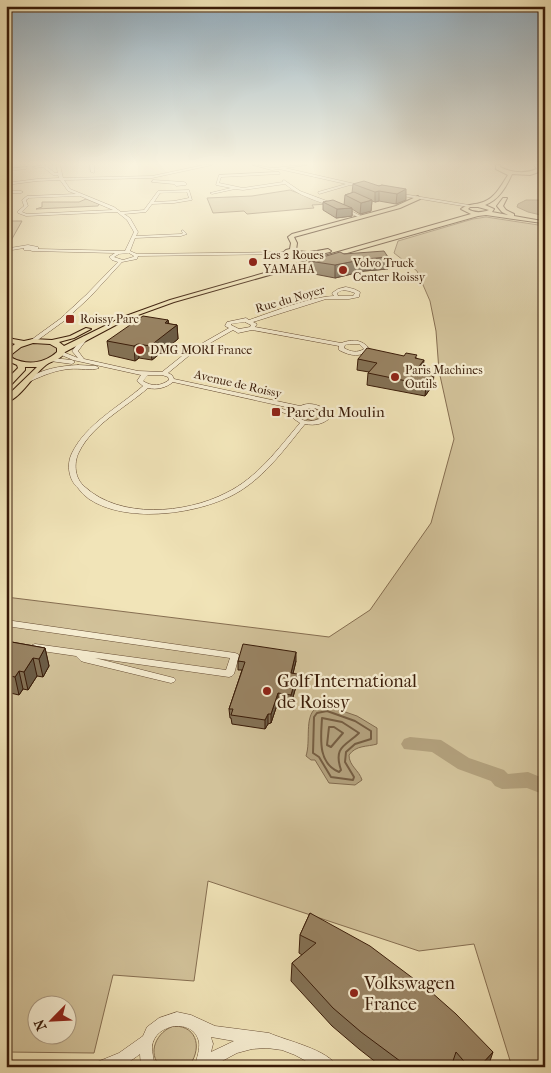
<svg xmlns="http://www.w3.org/2000/svg" width="551" height="1073" viewBox="0 0 551 1073" font-family="'IM FELL French Canon',serif">
	<style>
		.green { fill: #d2c29a; stroke: #866e51; fill-rule: evenodd }
		.water { fill: #b2a07c; stroke: #826b4e }
		.lines { fill: none; stroke-linecap: round; stroke-linejoin: round }
		.shore { stroke: #765e42; stroke-width: 2 }
		.river { fill: #b2a07c; fill-rule: evenodd }
		.minor-casing { stroke: #674d34; stroke-width: 1 }
		.major-casing { stroke: #391b08; stroke-width: 2 }
		.minor { fill: #f6edd1; fill-rule: evenodd }
		.major { fill: #f1e4b8; fill-rule: evenodd }
		.wall { fill: #847256; stroke: #391b08 }
		.shaded-wall { fill: #6b5c46; stroke: #391b08 }
		.building { fill: #998464; stroke: #391b08 }
		.poi-dot { fill: #8f2418; stroke: #f6edd1; stroke-width: 2 }
		.labels { text-anchor: middle; stroke-width: 4.5; stroke-linejoin: round; paint-order: stroke }
		.far-poi-label { font-size: 12px; fill: #391b08; stroke: #f6edd1; text-anchor: start }
		.far-street-label { font-size: 12px; fill: #391b08; stroke: #f6edd1 }
		.poi-label { font-size: 15px; fill: #391b08; stroke: #f6edd1; text-anchor: start }
		.near-poi-label { font-size: 18px; fill: #391b08; stroke: #f6edd1; text-anchor: start }
	</style>
	<rect width="100%" height="100%" fill="#f1e4b8"/>
	<filter id="stains"><feTurbulence type="fractalNoise" baseFrequency=".004" numOctaves="4"/><feColorMatrix values="0 0 0 0 .2 0 0 0 0 .09 0 0 0 0 .02 0 0 0 .5 -.17"/></filter>
	<radialGradient id="worn" r=".72"><stop offset=".6" stop-color="#630" stop-opacity="0"/><stop offset="1" stop-color="#630" stop-opacity=".3"/></radialGradient>
	<!-- green -->
	<g class="green">
		<path d="M290,190L327,204L312,205L314,208L247,214L244,211L213,213L207,198L252,196Z"/>
		<path d="M86,199L99,204L98,206L36,209L42,207V202H79Z"/>
		<path d="M486,217L545,226V1067H512L474,944L419,951L208,881L194,981L113,975L94,1053L6,1052V597L329,637L370,610L431,523L454,439L439,371L436,331L430,301L417,271L394,253L398,241L473,219ZM38,1006H68V1036H38Z"/>
		<path d="M6,221H22L8,246H6Z"/>
		<path d="M34,342L54,344L59,350C50,362 22,369 12,356L15,349Z"/>
		<path d="M311,408L322,411L323,416L313,421L299,417V412Z"/>
		<path d="M174,1026C199,1026 202,1051 188,1067H161C146,1053 157,1031 174,1026Z"/>
	</g>
	<!-- water -->
	<g class="water">
		<path d="M526,200H538L545,204V216L528,212L517,207L518,204Z"/>
		<path d="M328,706L357,716L377,728V744C367,747 356,745 349,755C349,766 359,770 362,780L355,785L329,783L315,760H311L306,756C311,741 304,717 316,708Z"/>
	</g>
	<g class="lines">
		<!-- shore -->
		<g class="shore">
			<path d="M327,711L355,721L371,731V739L355,744L346,752L345,762L354,777L353,780L331,777L319,757L313,753L314,717L317,713Z"/>
			<path d="M322,718L342,722L359,733C346,746 333,746 341,770L339,772C317,763 321,737 322,718Z"/>
			<path d="M329,727H334L343,733L331,747L327,745Z"/>
		</g>
		<!-- river -->
		<path class="river" d="M410,737L441,740L469,758L504,770L508,774L528,772L545,779V795L527,788L502,789L495,786L491,781L458,769L432,752L404,749L401,744L404,739Z"/>
		<!-- minor casing -->
		<g class="minor-casing">
			<g id="minor">
				<path d="M45,165L55,173H58L56,165H60L63,178L152,176L204,165H212L152,178L64,180L70,189L114,207L121,212L144,210L158,191L189,190L192,200L174,203L152,204L146,212L124,214L130,218L138,232L136,236L181,234L183,233L181,231L183,230L187,234L181,236L135,238L130,251L137,254L285,252L287,253L285,254L138,256L137,259L122,262L90,297L64,321L35,342H31V340L60,319L86,295L118,262L112,260L109,257L115,253L32,251L30,250H24V248L12,250L10,249V248L28,245L38,247V249L125,251L134,232L127,220L117,212L26,216L18,213V211L24,206L22,200L27,196L76,194L68,191L60,180L37,181L6,185V183L37,179L59,178L58,175H53L43,167L35,168L33,167ZM187,192L189,198L174,201L154,202L160,193ZM80,196L113,210L27,214L22,212L28,206L26,200L29,198ZM129,253L134,256L133,257L123,260L114,257L119,254Z"/>
				<path d="M90,165H94V173L91,172Z"/>
				<path d="M253,165C260,165 267,168 274,168C285,167 295,165 307,165L285,168L364,186L362,187L350,185L319,194L318,192L346,184L279,169L272,170Z"/>
				<path d="M27,167L26,169L6,171V169Z"/>
				<path d="M279,172L280,174L221,177L219,183L243,188L283,182L282,181L284,180L300,191L343,207L363,217L360,218C337,205 304,201 285,184L243,190L235,189L212,194L210,193L231,188L216,185L219,175Z"/>
				<path d="M153,180L184,182L186,183V185L176,186L174,184L152,182Z"/>
				<path d="M6,191H21L23,192L21,193H6Z"/>
				<path d="M397,193L469,205L471,206L469,207L396,195Z"/>
				<path d="M346,287L354,289L360,292L359,297L349,299H326L253,322L257,324L255,327L341,343C353,339 361,339 370,349C361,358 350,356 339,350V346L252,330L238,333L233,330L191,354L168,373L172,375L174,379L300,406C311,401 320,406 330,411L331,417C324,424 315,426 305,424C283,451 261,482 229,497C191,515 125,523 89,499C85,496 81,492 78,488C69,480 66,465 72,453C86,424 119,407 143,386L137,381L141,375L73,360L59,354V352H63L78,358L72,351L83,337L85,336L88,338L78,351L84,359L138,371L162,372L187,352L229,328L225,326L227,322L246,318L249,320C273,312 309,297 334,296L332,293L338,289ZM343,290L349,291L355,293L353,296H338L337,293ZM245,322L251,325L250,327L239,329L231,325V324ZM350,344H359L364,349C357,353 351,352 344,348L345,345ZM148,375H162L168,377L169,380C161,386 152,387 143,381ZM173,382L295,409L291,412L277,407L274,409L292,416L294,419L300,423C278,449 257,478 226,493C185,514 120,519 85,487C75,479 73,464 79,452C93,424 125,408 148,388C157,390 166,388 173,382ZM305,408H315L325,413V416C316,422 301,425 297,413Z"/>
				<path d="M52,358L72,360L75,362L72,364L50,361L49,360Z"/>
				<path d="M78,365L96,366L99,368C92,371 79,368 70,369C56,370 44,375 31,381L29,382L26,380C40,369 60,366 78,365Z"/>
				<path d="M6,620L235,653L238,654L239,656L234,674L232,676L229,677L95,658L174,678L176,680L174,682L171,683L84,662L81,661L76,656L35,650L32,649L31,647L32,645L35,644L226,670L230,658L6,626Z"/>
				<path d="M177,1012L191,1015L215,1026L269,1033C284,1040 330,1050 337,1067H317L295,1055L282,1050L267,1048L252,1049L237,1053L211,1067H196L195,1065C197,1058 200,1049 199,1042C194,1017 154,1023 152,1047C152,1053 154,1061 155,1067H141L140,1054C122,1068 117,1067 95,1067L97,1062L119,1053L143,1036L147,1027L159,1018ZM211,1037L234,1041L211,1052L213,1044Z"/>
			</g>
		</g>
		<!-- major casing -->
		<g class="major-casing">
			<g id="major">
				<path d="M496,165H500V167C512,173 525,174 537,169L534,165H539L542,171L530,175L512,174C506,187 499,200 485,205L494,209L492,212L508,215L502,212L497,206L503,198H507L503,206L506,210L514,214V216L542,221V223L486,215L478,216L174,302L127,319L65,352C61,360 53,360 46,365C32,376 23,396 6,403V397L37,367H25V370L9,387H6V380L18,368L17,365L6,360V351L15,344L6,341V335L13,339L24,341L33,339L52,340L70,336L86,328L91,329L74,338L59,342L64,346L123,317L170,300L471,214L461,209C467,204 473,205 480,203C495,199 500,187 508,175L496,169ZM470,207H478L489,210C481,213 474,213 468,209ZM33,343L50,344L57,348V352C45,363 28,366 12,358V354L21,347Z"/>
				<path d="M418,196L420,199L400,208L294,237L297,243L296,250C306,254 317,251 328,249L331,251L330,252L312,256L301,255L293,258L282,254L286,250L290,249L291,243L288,237L292,234L396,206Z"/>
			</g>
		</g>
		<!-- minor -->
		<use href="#minor" class="minor"/>
		<!-- major -->
		<use href="#major" class="major"/>
	</g>
	<!-- wall -->
	<g class="wall">
		<path d="M353,184L379,186L382,185L406,200L396,204L379,201L375,202L372,201L371,211L360,214L352,209V216L336,218L323,210V202L344,205L345,195L352,193Z"/>
		<path d="M344,254L388,257V269L364,271L335,278L309,273V261Z"/>
		<path d="M168,320L169,324L177,325L178,339L152,360L139,358L135,361L109,355L107,341Z"/>
		<path d="M417,358L423,370L422,371L433,385L425,396L367,385L368,373L369,372L357,370L358,359Z"/>
		<path d="M6,641L45,648L49,666L43,677L37,676L28,690L23,689L19,695L6,692Z"/>
		<path d="M238,661H296L293,673L297,683L291,704L278,702L271,723L268,724L265,729L232,724L231,718H230L229,709L242,670H238Z"/>
		<path d="M310,913L488,1067H382L359,1049L332,1026L291,981L292,963L302,955L299,953L300,935Z"/>
	</g>
	<!-- shaded-wall -->
	<g class="shaded-wall">
		<path d="M406,189V200L396,204L397,194Z"/>
		<path d="M379,191V201L375,202V192Z"/>
		<path d="M372,200L371,211L360,214L361,203Z"/>
		<path d="M352,208V216L336,218L337,209Z"/>
		<path d="M388,257V269L364,271L335,278V265L365,259Z"/>
		<path d="M168,320L169,331L177,325L178,339L152,360L150,346L165,323Z"/>
		<path d="M138,344L139,358L135,361L134,346Z"/>
		<path d="M424,360L423,370L415,381L416,370Z"/>
		<path d="M434,374L433,385L425,396L426,385Z"/>
		<path d="M45,648L49,666L43,677L39,659Z"/>
		<path d="M296,652V661L291,682V673Z"/>
		<path d="M33,658L37,676L28,690L24,672Z"/>
		<path d="M19,671L23,689L19,695L15,677Z"/>
		<path d="M297,674V683L291,704V695Z"/>
		<path d="M278,693V702L271,723V714Z"/>
		<path d="M268,714V724L265,729V720Z"/>
		<path d="M493,1052L488,1067H479Z"/>
	</g>
	<!-- building -->
	<g class="building">
		<path d="M364,181L379,186L382,185L406,189L397,194L379,191L375,192L353,184Z"/>
		<path d="M354,192L372,200L361,203L345,195Z"/>
		<path d="M333,200L352,208L337,209L323,202Z"/>
		<path d="M384,251L388,257L365,259L335,265L309,261L340,252L344,254Z"/>
		<path d="M143,316L168,320L165,323L177,325L150,346L138,344L134,346L107,341Z"/>
		<path d="M367,348L404,356L406,353L417,355L415,358L424,360L416,370L434,374L426,385L368,373L377,363L358,359Z"/>
		<path d="M6,641L45,648L39,659L33,658L24,672L19,671L15,677L6,675Z"/>
		<path d="M243,644L296,652L291,673L297,674L291,695L278,693L271,714H268L265,720L231,715L233,709H229L245,662L238,661Z"/>
		<path d="M310,913L370,946L430,991L456,1014L493,1052L479,1067H469L456,1052L451,1067H412L400,1061L361,1032L333,1008L292,963L316,943L300,935Z"/>
	</g>
	<!-- sky -->
	<linearGradient id="sky" x2="0" y2="1"><stop stop-color="#92acbd"/><stop offset="0.52" stop-color="#f9f3df"/><stop offset="1" stop-color="#f9f3df" stop-opacity="0"/></linearGradient>
	<rect width="551" height="315" fill="url(#sky)"/>
	<!-- markers -->
	<g class="poi-dot">
		<circle cx="253" cy="262" r="5"/>
		<circle cx="343" cy="270" r="5"/>
		<rect x="65" y="314" width="10" height="10" rx="2.5"/>
		<circle cx="140" cy="350" r="5"/>
		<circle cx="395" cy="377" r="5"/>
		<rect x="271" y="407" width="10" height="10" rx="2.5"/>
		<circle cx="267" cy="691" r="5"/>
		<circle cx="354" cy="993" r="5"/>
	</g>
	<g class="labels">
		<!-- far-poi labels -->
		<g class="far-poi-label">
			<text x="263" y="259">Les 2 Roues<tspan x="263" dy="14">YAMAHA</tspan></text>
			<text x="353" y="267">Volvo Truck<tspan x="353" dy="14">Center Roissy</tspan></text>
			<text x="80" y="323">Roissy Parc</text>
			<text x="150" y="354">DMG MORI France</text>
			<text x="405" y="374">Paris Machines<tspan x="405" dy="14">Outils</tspan></text>
		</g>
		<!-- far-street labels -->
		<g class="far-street-label">
			<text transform="translate(290 299) rotate(-16)" y="4">Rue du Noyer</text>
			<text transform="translate(238 384) rotate(13)" y="4">Avenue de Roissy</text>
		</g>
		<!-- poi labels -->
		<g class="poi-label">
			<text x="286" y="417">Parc du Moulin</text>
		</g>
		<!-- near-poi labels -->
		<g class="near-poi-label">
			<text x="277" y="687">Golf International<tspan x="277" dy="21">de Roissy</tspan></text>
			<text x="364" y="989">Volkswagen<tspan x="364" dy="21">France</tspan></text>
		</g>
	</g>
	<!-- margin -->
	<rect width="551" height="1073" fill="none" stroke="#f1e4b8" stroke-width="25"/>
	<rect x="8" y="8" width="536" height="1058" fill="none" stroke="#391b08" stroke-width="2.5"/>
	<rect x="12" y="12" width="526" height="1048" fill="none" stroke="#391b08"/>
	<!-- north arrow -->
	<g transform="translate(52 1020) rotate(246)"><circle r="24" fill="#f6edd1" stroke="#aa9981"/>
	<path d="M0-4L9 19L0 12L-9 19Z" fill="#8f2418"/>
	<text y="-8" font-size="14" font-weight="bold" text-anchor="middle" fill="#391b08">N</text>
	</g>
	<rect width="100%" height="100%" filter="url(#stains)"/>
	<rect width="100%" height="100%" fill="url(#worn)"/>
</svg>
